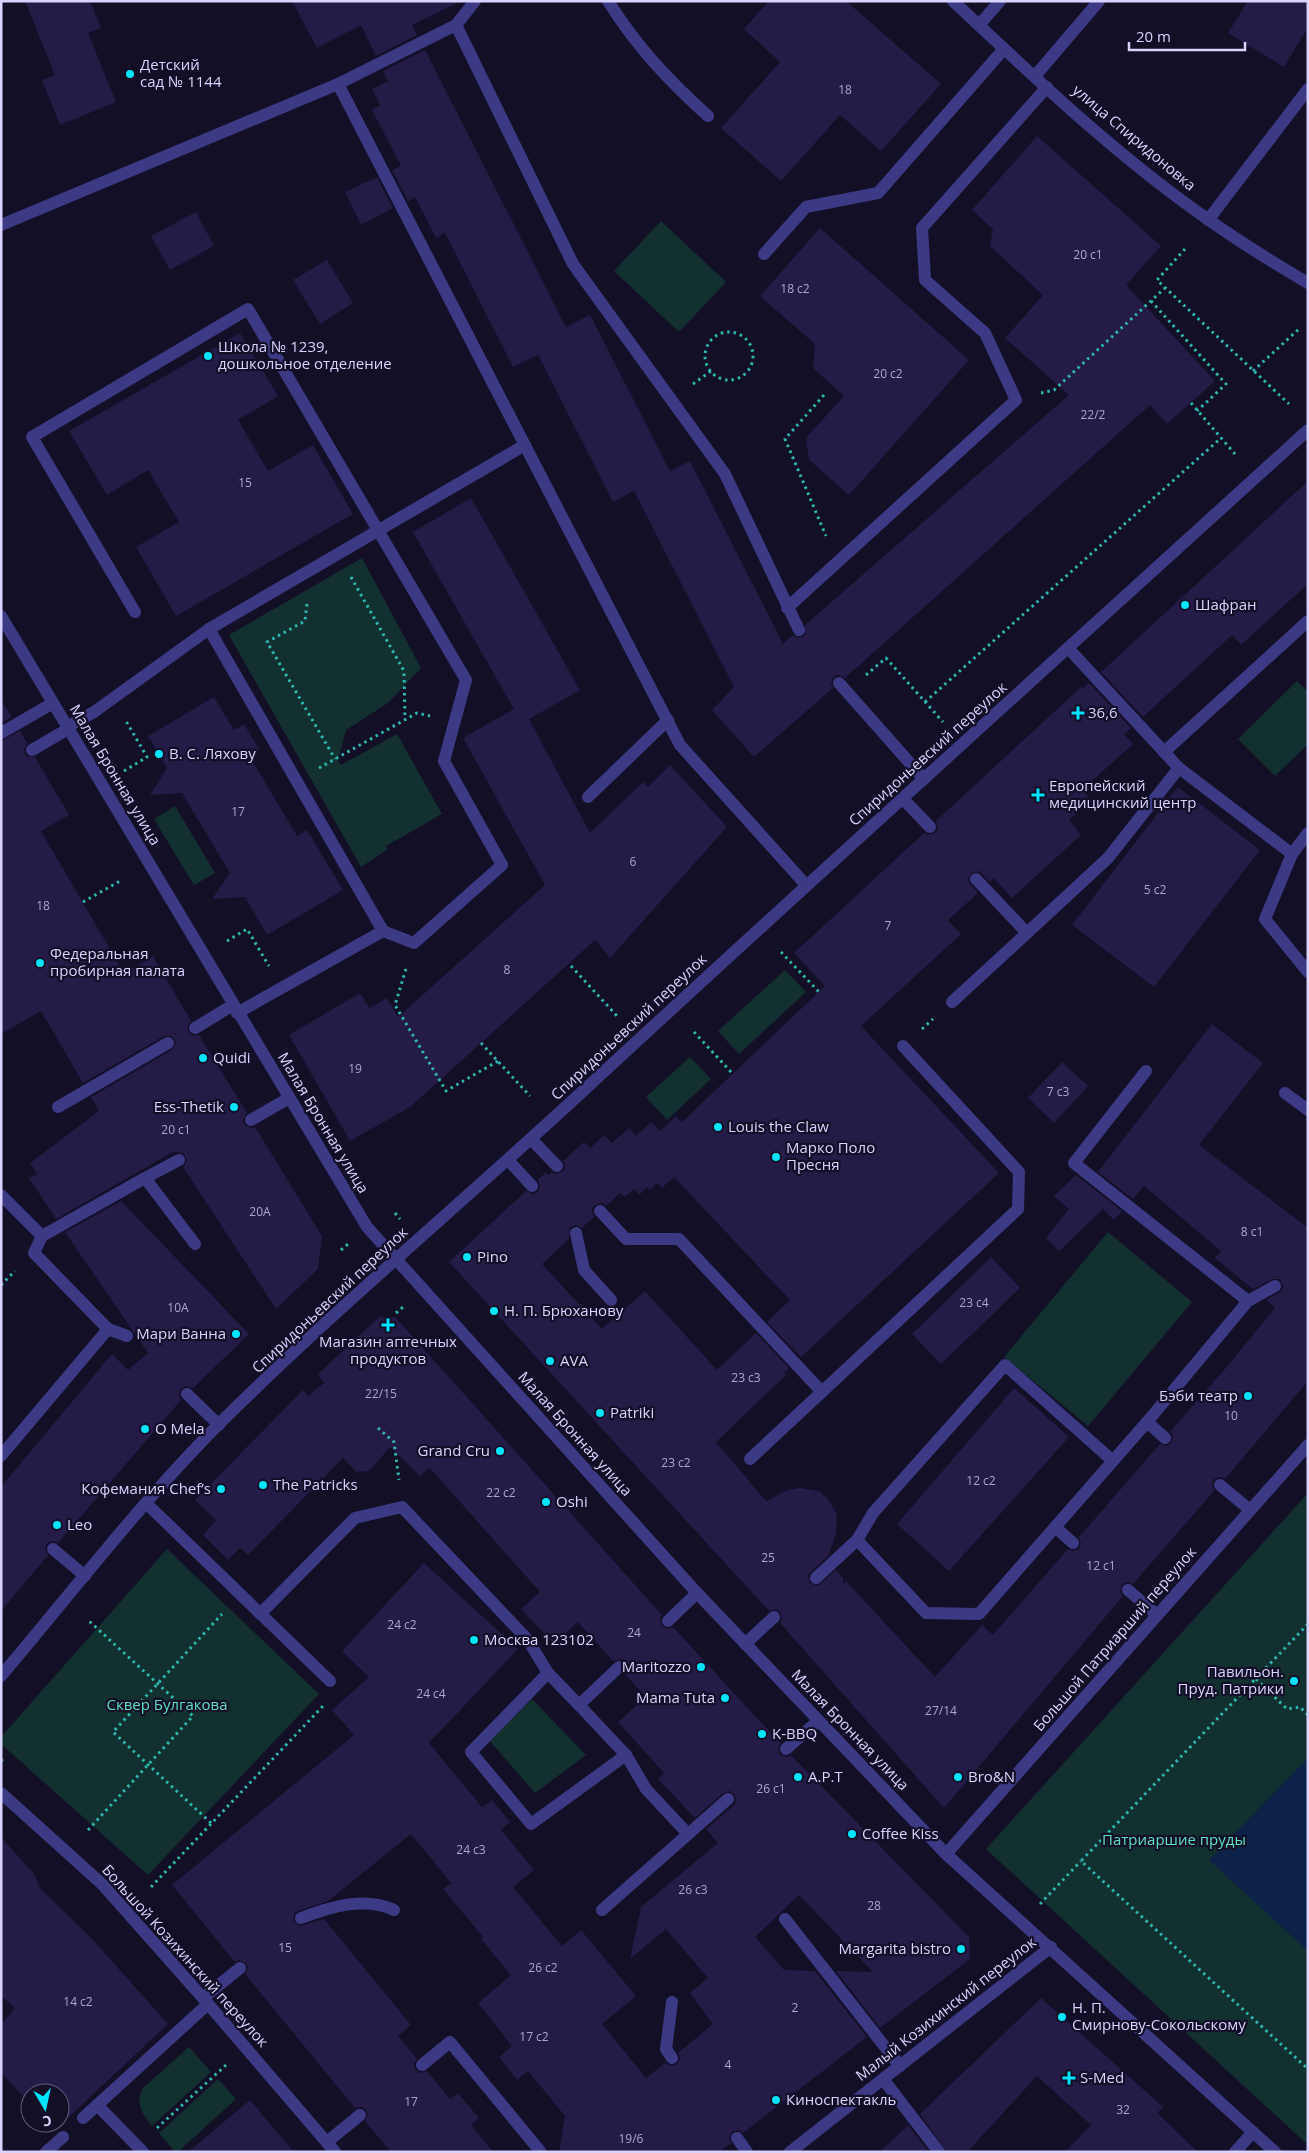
<svg xmlns="http://www.w3.org/2000/svg" width="1309" height="2153" font-family="'Open Sans',sans-serif">
  <style>
    .green { fill: #12302f }
    .water { fill: #0c2248 }
    .building { fill: #241b47 }
    .lines { fill: none; stroke-linecap: round; stroke-linejoin: round }
    .path { stroke: #2fb8b0; stroke-width: 3; stroke-dasharray: 2.5 4; stroke-linecap: butt }
    .service { stroke: #3d3a85; stroke-width: 12 }
    .minor { stroke: #3d3a85; stroke-width: 12 }
    .poi-dot { fill: #00e5ff; stroke: #130f26; stroke-width: 2 }
    .labels { text-anchor: middle; stroke-width: 4.5; stroke-linejoin: round; paint-order: stroke }
    .number-label { font-size: 12px; fill: #aca6d1 }
    .poi-label { font-size: 15px; fill: #d9d4ff; stroke: #130f26; text-anchor: start }
    .street-label { font-size: 15px; fill: #d9d4ff; stroke: #130f26 }
    .park-label { font-size: 15px; fill: #5fe0c0; stroke: #130f26 }
  </style>
  <rect width="100%" height="100%" fill="#130f26"/>
  <g class="green">
    <polygon points="661,221 726,282 679,332 614,271"/>
    <polygon points="362,558 421,668 388,703 346,730 338,761 341,765 397,734 442,814 386,846 388,849 361,867 229,635"/>
    <polygon points="1297,681 1308,692 1308,744 1275,776 1238,739"/>
    <polygon points="175,806 215,873 194,885 154,819"/>
    <polygon points="785,970 806,992 739,1054 718,1031"/>
    <polygon points="690,1057 711,1079 667,1120 646,1097"/>
    <polygon points="1108,1232 1192,1302 1088,1426 1004,1357"/>
    <polygon points="1308,1493 1308,2145 986,1849"/>
    <polygon points="167,1549 319,1694 148,1875 1,1744 1,1737"/>
    <polygon points="532,1699 586,1755 535,1793 489,1740"/>
    <path d="M 189,2047 L 211,2072 L 152,2126 C 142,2114 135,2103 143,2088 Z"/>
    <polygon points="218,2079 236,2099 178,2152 175,2152 159,2133"/>
  </g>
  <polygon class="water" points="1308,1758 1308,1951 1209,1860"/>
  <g class="building">
    <polygon points="25,1 90,1 101,28 88,33 116,102 60,125 42,80 55,75"/>
    <polygon points="292,1 461,1 412,25 417,35 376,56 361,25 317,48"/>
    <polygon points="769,1 846,1 941,84 881,151 840,115 781,181 721,128 780,62 744,29"/>
    <polygon points="1248,1 1308,1 1308,27 1284,67 1228,33"/>
    <polygon points="425,50 566,327 590,315 670,471 690,461 783,644 793,635 799,638 805,635 805,625 1069,395 1005,338 1043,295 990,246 993,229 972,210 1037,136 1161,246 1126,285 1215,381 1167,424 1150,405 845,678 838,675 833,677 831,684 833,688 754,757 712,710 734,687 634,491 613,502 538,355 513,367 445,233 436,238 415,197 408,201 392,170 401,166 372,110 380,105 372,89 388,81 383,71"/>
    <polygon points="377,177 393,208 361,225 345,192"/>
    <polygon points="196,212 214,246 170,270 151,236"/>
    <polygon points="820,228 969,360 849,495 809,460 806,438 844,396 813,368 815,344 760,296"/>
    <polygon points="327,260 353,303 320,324 293,280"/>
    <polygon points="240,333 278,396 238,420 268,471 313,445 353,514 176,616 136,547 179,522 148,470 107,495 69,431"/>
    <polygon points="1308,481 1308,584 1241,645 1232,635 1143,717 1101,672"/>
    <polygon points="471,498 580,690 529,719 590,833 643,782 648,787 670,765 727,827 610,958 595,940 410,1107 350,1141 289,1035 360,993 369,1008 387,998 398,1017 545,885 463,738 514,709 413,532"/>
    <polygon points="1089,683 1131,728 1124,734 1133,744 1082,790 1091,800 1069,820 1081,835 1012,898 994,878 990,882 979,871 971,873 968,881 978,893 948,920 961,934 861,1026 999,1173 801,1357 767,1322 790,1300 674,1177 662,1188 657,1183 650,1190 647,1187 639,1195 634,1189 625,1197 620,1193 606,1206 602,1203 595,1205 592,1209 594,1217 582,1228 575,1225 570,1227 569,1239 542,1264 602,1329 645,1291 717,1370 756,1333 789,1368 784,1373 786,1375 716,1442 766,1501 788,1490 800,1488 819,1491 828,1499 837,1515 836,1534 828,1556 808,1575 810,1583 818,1586 836,1570 843,1578 844,1584 846,1581 935,1677 982,1625 993,1635 1068,1549 1072,1551 1079,1549 1081,1544 1079,1537 1160,1444 1167,1446 1171,1443 1173,1436 1170,1432 1225,1369 1275,1308 1266,1300 1282,1291 1283,1286 1280,1279 1272,1279 1253,1289 1215,1258 1221,1251 1144,1186 1133,1199 1098,1172 1212,1024 1263,1063 1199,1145 1308,1228 1308,1381 1225,1479 1221,1477 1214,1479 1212,1484 1214,1491 1133,1584 1126,1582 1122,1585 1120,1592 1123,1596 944,1808 780,1623 782,1619 780,1612 776,1609 769,1611 449,1262 526,1191 533,1194 538,1192 540,1185 538,1180 546,1172 548,1175 552,1172 555,1174 562,1172 565,1168 563,1161 584,1142 590,1148 604,1135 612,1143 629,1128 636,1136 651,1122 660,1131 676,1116 682,1122 825,986 794,953 924,833 928,835 935,833 938,829 936,821 1081,687 1082,689"/>
    <polygon points="214,697 234,730 244,724 259,749 249,755 297,836 307,830 343,890 267,935 245,897 212,899 230,873 182,793 150,795 167,768 148,736"/>
    <polygon points="1,700 12,717 1,723"/>
    <polygon points="20,731 27,743 24,750 25,754 28,757 35,757 69,815 41,831 124,973 153,956 191,1021 188,1025 188,1032 192,1035 199,1035 247,1113 243,1120 244,1124 251,1128 255,1127 322,1236 318,1269 276,1309 183,1167 187,1160 183,1153 173,1152 56,1219 29,1178 37,1174 30,1163 99,1111 91,1097 172,1050 176,1042 172,1036 164,1036 83,1083 41,1011 1,1034 1,741"/>
    <polygon points="1178,787 1260,850 1154,987 1072,925"/>
    <polygon points="1062,1062 1088,1086 1054,1123 1028,1098"/>
    <polygon points="1076,1175 1122,1211 1114,1220 1103,1209 1059,1251 1046,1238 1069,1209 1054,1196"/>
    <polygon points="121,1201 249,1334 193,1388 185,1386 181,1389 179,1396 181,1400 58,1543 54,1541 47,1543 45,1548 48,1555 1,1611 1,1487 112,1354 128,1370 148,1353 65,1232"/>
    <polygon points="991,1257 1020,1288 941,1364 912,1334"/>
    <polygon points="379,1317 395,1317 662,1615 660,1619 662,1626 666,1629 673,1627 780,1743 778,1750 780,1755 787,1757 791,1755 969,1937 970,1959 880,2028 836,1971 873,1972 799,1895 755,1937 784,1970 815,1971 867,2037 743,2133 737,2130 732,2132 729,2138 731,2143 720,2152 559,2152 565,2116 528,2071 517,2080 499,2057 512,2046 478,2003 511,1975 481,1939 483,1937 443,1889 451,1883 411,1834 328,1901 295,1912 293,1920 300,1926 324,1919 411,2025 398,2036 417,2059 414,2063 415,2070 420,2073 427,2071 450,2099 458,2093 479,2118 471,2125 493,2152 391,2152 365,2121 368,2114 366,2110 362,2107 355,2108 245,1974 248,1967 246,1963 239,1960 235,1962 172,1885 354,1735 332,1710 369,1677 342,1651 424,1563 518,1649 429,1743 482,1807 492,1800 510,1822 501,1830 534,1870 513,1887 562,1946 581,1930 636,1996 602,2024 646,2078 665,2063 672,2066 677,2064 680,2058 678,2053 713,2024 690,1993 708,1978 666,1929 630,1959 641,1907 718,1843 706,1829 734,1805 736,1801 734,1794 730,1791 723,1793 695,1818 658,1779 664,1773 618,1722 646,1697 624,1673 627,1669 625,1662 621,1659 613,1661 578,1622 554,1644 521,1609 540,1592 429,1467 420,1476 390,1447 369,1471 356,1472 343,1458 248,1555 240,1548 228,1560 203,1535 216,1520 195,1500 303,1390 308,1396 324,1383 318,1374"/>
    <polygon points="1014,1388 1069,1437 949,1571 897,1524"/>
    <polygon points="1,1837 34,1874 40,1888 93,1940 168,2024 56,2129 50,2123 60,2123 60,2093 30,2093 30,2103 1,2073 1,2025 15,2008 1,1996"/>
    <polygon points="1041,1998 1163,2107 1157,2113 1198,2152 1065,2152 1091,2125 1037,2076 967,2152 947,2152 920,2114"/>
    <polygon points="250,2100 294,2152 188,2152"/>
    <polygon points="908,2125 929,2152 880,2152"/>
  </g>
  <g class="lines">
    <g class="path">
      <polyline points="1185,249 1157,280 1289,404"/>
      <polyline points="1151,301 1226,384 1197,411"/>
      <circle cx="729" cy="356" r="24"/>
      <polyline points="1253,371 1300,328"/>
      <polyline points="693,384 711,371"/>
      <polyline points="1041,393 1054,390 1165,288"/>
      <polyline points="824,395 785,439 826,536"/>
      <polyline points="1191,403 1235,454"/>
      <polyline points="351,577 404,671 405,719"/>
      <polyline points="307,604 305,621 267,642 335,759"/>
      <polyline points="866,675 886,658 943,722"/>
      <polyline points="925,702 1221,438"/>
      <polyline points="319,768 417,713 430,716"/>
      <polyline points="124,771 147,757 126,721"/>
      <polyline points="83,902 120,881"/>
      <polyline points="227,941 247,929 269,966"/>
      <polyline points="781,952 820,993"/>
      <polyline points="571,966 617,1016"/>
      <polyline points="406,969 395,1005 446,1091 498,1061"/>
      <polyline points="922,1029 933,1019"/>
      <polyline points="694,1032 732,1073"/>
      <polyline points="481,1043 530,1096"/>
      <polyline points="395,1213 400,1219"/>
      <polyline points="341,1250 348,1244"/>
      <polyline points="1,1285 15,1271"/>
      <polyline points="396,1313 403,1307"/>
      <polyline points="378,1428 394,1442 399,1480"/>
      <polyline points="1308,1624 1081,1861 1308,2069"/>
      <polyline points="1256,1679 1287,1709 1300,1707 1308,1715"/>
      <polyline points="1,1761 4,1757"/>
      <polyline points="211,1823 113,1732 222,1614"/>
      <polyline points="88,1830 193,1716 89,1621"/>
      <polyline points="151,1887 323,1706"/>
      <polyline points="1040,1904 1081,1861"/>
      <polyline points="157,2128 226,2065"/>
    </g>
    <g class="service">
      <path d="M 608,1 C 637,47 668,80 708,116"/>
      <polyline points="456,25 573,264 725,474 799,630"/>
      <polyline points="979,25 1000,1"/>
      <polyline points="1035,76 1099,1"/>
      <polyline points="338,84 456,25 475,1"/>
      <polyline points="1208,220 1308,89"/>
      <polyline points="1,225 338,84 680,745 806,885"/>
      <polyline points="764,254 806,207 878,193 1003,50"/>
      <polyline points="787,608 1016,400 985,333 925,280 922,228 1047,87"/>
      <polyline points="135,612 32,437 248,309 466,680 444,761 502,865 414,943 383,931 237,1013"/>
      <polyline points="209,629 383,931"/>
      <polyline points="1068,648 1179,768"/>
      <polyline points="839,683 924,779"/>
      <polyline points="67,727 94,712 209,629 525,445"/>
      <polyline points="1,733 53,703"/>
      <polyline points="32,750 68,729"/>
      <polyline points="1164,752 1308,621"/>
      <polyline points="588,797 668,720"/>
      <polyline points="903,799 930,827"/>
      <polyline points="1292,854 1265,919 1308,972"/>
      <polyline points="1027,933 1108,858 1179,768 1292,854 1308,833"/>
      <polyline points="952,1002 1027,933 976,879"/>
      <polyline points="195,1028 233,1005"/>
      <polyline points="1146,1071 1074,1163 1248,1301"/>
      <polyline points="1285,1093 1308,1110"/>
      <polyline points="58,1107 168,1043"/>
      <polyline points="251,1120 289,1098"/>
      <polyline points="531,1139 557,1166"/>
      <polyline points="179,1160 145,1178 195,1244"/>
      <polyline points="508,1160 532,1186"/>
      <polyline points="1,1195 42,1236"/>
      <polyline points="600,1211 626,1239 679,1239 822,1392"/>
      <polyline points="576,1233 584,1270 611,1300"/>
      <polyline points="108,1329 34,1253 42,1236 145,1178"/>
      <polyline points="187,1394 219,1425"/>
      <polyline points="1147,1422 1165,1438"/>
      <polyline points="1,1456 108,1329 127,1336"/>
      <polyline points="750,1459 1018,1209 1019,1172 903,1046"/>
      <polyline points="1220,1485 1250,1510"/>
      <polyline points="147,1504 330,1681"/>
      <polyline points="1055,1527 1073,1543"/>
      <polyline points="857,1540 873,1513 1005,1365 1113,1461"/>
      <polyline points="53,1549 85,1576"/>
      <polyline points="816,1578 857,1540 926,1613 979,1614 1147,1422 1248,1301 1275,1286"/>
      <polyline points="1128,1590 1157,1615"/>
      <polyline points="260,1614 355,1518 402,1507 528,1640 548,1673 579,1705 619,1667"/>
      <polyline points="668,1621 697,1593"/>
      <polyline points="745,1644 774,1617"/>
      <polyline points="548,1673 471,1752 531,1824 626,1755"/>
      <polyline points="579,1705 626,1755 646,1789 688,1834"/>
      <polyline points="786,1749 818,1721"/>
      <polyline points="602,1910 728,1799"/>
      <path d="M 301,1918 C 330,1907 365,1896 394,1910"/>
      <polyline points="785,1919 900,2066"/>
      <polyline points="203,1998 240,1968"/>
      <polyline points="672,2002 666,2049 672,2058"/>
      <polyline points="422,2065 450,2042 540,2151"/>
      <polyline points="883,2079 939,2152"/>
      <polyline points="97,2105 143,2152"/>
      <polyline points="83,2118 208,2004"/>
      <polyline points="737,2138 747,2152"/>
      <polyline points="327,2142 360,2115"/>
      <polyline points="46,2152 63,2137"/>
      <polyline points="1235,2152 1253,2132"/>
    </g>
    <g class="minor">
      <path d="M 953,1 C 1034,77 1118,157 1209,220 C 1241,243 1274,263 1308,283"/>
      <polyline points="1,616 367,1227 697,1593 946,1854 1275,2152"/>
      <path d="M 1,1676 C 73,1591 142,1501 221,1422 C 337,1307 463,1202 583,1091 C 823,869 1066,650 1308,430"/>
      <polyline points="1,1793 102,1884 203,1998 335,2152"/>
      <polyline points="946,1854 1308,1445"/>
      <polyline points="790,2152 1051,1947"/>
    </g>
  </g>
  <g class="poi-dot">
    <circle cx="130" cy="74" r="5"/>
    <circle cx="208" cy="356" r="5"/>
    <circle cx="1185" cy="605" r="5"/>
    <path d="M1075.5 705.5h5v5h5v5h-5v5h-5v-5h-5v-5h5z"/>
    <circle cx="159" cy="754" r="5"/>
    <path d="M1035.5 787.5h5v5h5v5h-5v5h-5v-5h-5v-5h5z"/>
    <circle cx="40" cy="963" r="5"/>
    <circle cx="203" cy="1058" r="5"/>
    <circle cx="234" cy="1107" r="5"/>
    <circle cx="718" cy="1127" r="5"/>
    <circle cx="776" cy="1157" r="5"/>
    <circle cx="467" cy="1257" r="5"/>
    <circle cx="494" cy="1311" r="5"/>
    <path d="M385.5 1317.5h5v5h5v5h-5v5h-5v-5h-5v-5h5z"/>
    <circle cx="236" cy="1334" r="5"/>
    <circle cx="550" cy="1361" r="5"/>
    <circle cx="1248" cy="1396" r="5"/>
    <circle cx="600" cy="1413" r="5"/>
    <circle cx="145" cy="1429" r="5"/>
    <circle cx="500" cy="1451" r="5"/>
    <circle cx="263" cy="1485" r="5"/>
    <circle cx="221" cy="1489" r="5"/>
    <circle cx="546" cy="1502" r="5"/>
    <circle cx="57" cy="1525" r="5"/>
    <circle cx="474" cy="1640" r="5"/>
    <circle cx="701" cy="1667" r="5"/>
    <circle cx="1294" cy="1681" r="5"/>
    <circle cx="725" cy="1698" r="5"/>
    <circle cx="762" cy="1734" r="5"/>
    <circle cx="798" cy="1777" r="5"/>
    <circle cx="958" cy="1777" r="5"/>
    <circle cx="852" cy="1834" r="5"/>
    <circle cx="961" cy="1949" r="5"/>
    <circle cx="1062" cy="2017" r="5"/>
    <path d="M1066.5 2070.5h5v5h5v5h-5v5h-5v-5h-5v-5h5z"/>
    <circle cx="776" cy="2100" r="5"/>
  </g>
  <g class="labels">
    <g class="number-label">
      <text x="845" y="94">18</text>
      <text x="1088" y="259">20 с1</text>
      <text x="795" y="293">18 с2</text>
      <text x="888" y="378">20 с2</text>
      <text x="1093" y="419">22/2</text>
      <text x="245" y="487">15</text>
      <text x="238" y="816">17</text>
      <text x="633" y="866">6</text>
      <text x="1155" y="894">5 с2</text>
      <text x="43" y="910">18</text>
      <text x="888" y="930">7</text>
      <text x="507" y="974">8</text>
      <text x="355" y="1073">19</text>
      <text x="1058" y="1096">7 с3</text>
      <text x="176" y="1134">20 с1</text>
      <text x="260" y="1216">20А</text>
      <text x="1252" y="1236">8 с1</text>
      <text x="974" y="1307">23 с4</text>
      <text x="178" y="1312">10А</text>
      <text x="746" y="1382">23 с3</text>
      <text x="381" y="1398">22/15</text>
      <text x="1231" y="1420">10</text>
      <text x="676" y="1467">23 с2</text>
      <text x="981" y="1485">12 с2</text>
      <text x="501" y="1497">22 с2</text>
      <text x="768" y="1562">25</text>
      <text x="1101" y="1570">12 с1</text>
      <text x="402" y="1629">24 с2</text>
      <text x="634" y="1637">24</text>
      <text x="431" y="1698">24 с4</text>
      <text x="941" y="1715">27/14</text>
      <text x="771" y="1793">26 с1</text>
      <text x="471" y="1854">24 с3</text>
      <text x="693" y="1894">26 с3</text>
      <text x="874" y="1910">28</text>
      <text x="285" y="1952">15</text>
      <text x="543" y="1972">26 с2</text>
      <text x="78" y="2006">14 с2</text>
      <text x="795" y="2012">2</text>
      <text x="534" y="2041">17 с2</text>
      <text x="728" y="2069">4</text>
      <text x="411" y="2106">17</text>
      <text x="1123" y="2114">32</text>
      <text x="631" y="2143">19/6</text>
    </g>
    <g class="poi-label">
      <text x="140" y="70">Детский<tspan x="140" dy="17">сад № 1144</tspan></text>
      <text x="218" y="352">Школа № 1239,<tspan x="218" dy="17">дошкольное отделение</tspan></text>
      <text x="1195" y="610">Шафран</text>
      <text x="1088" y="718">36,6</text>
      <text x="169" y="759">В. С. Ляхову</text>
      <text x="1049" y="791">Европейский<tspan x="1049" dy="17">медицинский центр</tspan></text>
      <text x="50" y="959">Федеральная<tspan x="50" dy="17">пробирная палата</tspan></text>
      <text x="213" y="1063">Quidi</text>
      <text x="224" y="1112" text-anchor="end">Ess-Thetik</text>
      <text x="728" y="1132">Louis the Claw</text>
      <text x="786" y="1153">Марко Поло<tspan x="786" dy="17">Пресня</tspan></text>
      <text x="477" y="1262">Pino</text>
      <text x="504" y="1316">Н. П. Брюханову</text>
      <text x="226" y="1339" text-anchor="end">Мари Ванна</text>
      <text x="388" y="1347" text-anchor="middle">Магазин аптечных<tspan x="388" dy="17">продуктов</tspan></text>
      <text x="560" y="1366">AVA</text>
      <text x="1238" y="1401" text-anchor="end">Бэби театр</text>
      <text x="610" y="1418">Patriki</text>
      <text x="155" y="1434">O Mela</text>
      <text x="490" y="1456" text-anchor="end">Grand Cru</text>
      <text x="273" y="1490">The Patricks</text>
      <text x="211" y="1494" text-anchor="end">Кофемания Chef’s</text>
      <text x="556" y="1507">Oshi</text>
      <text x="67" y="1530">Leo</text>
      <text x="484" y="1645">Москва 123102</text>
      <text x="691" y="1672" text-anchor="end">Maritozzo</text>
      <text x="1284" y="1677" text-anchor="end">Павильон.<tspan x="1284" dy="17">Пруд. Патрики</tspan></text>
      <text x="715" y="1703" text-anchor="end">Mama Tuta</text>
      <text x="772" y="1739">K-BBQ</text>
      <text x="808" y="1782">А.Р.Т</text>
      <text x="968" y="1782">Bro&amp;N</text>
      <text x="862" y="1839">Coffee Kiss</text>
      <text x="951" y="1954" text-anchor="end">Margarita bistro</text>
      <text x="1072" y="2013">Н. П.<tspan x="1072" dy="17">Смирнову-Сокольскому</tspan></text>
      <text x="1080" y="2083">S-Med</text>
      <text x="786" y="2105">Киноспектакль</text>
    </g>
    <g class="street-label">
      <text transform="translate(1134 138) rotate(40)" y="5">улица Спиридоновка</text>
      <text transform="translate(928 754) rotate(-42)" y="5">Спиридоньевский переулок</text>
      <text transform="translate(115 775) rotate(59)" y="5">Малая Бронная улица</text>
      <text transform="translate(629 1027) rotate(-43)" y="5">Спиридоньевский переулок</text>
      <text transform="translate(323 1123) rotate(59)" y="5">Малая Бронная улица</text>
      <text transform="translate(330 1300) rotate(-43)" y="5">Спиридоньевский переулок</text>
      <text transform="translate(575 1434) rotate(48)" y="5">Малая Бронная улица</text>
      <text transform="translate(1115 1639) rotate(-49)" y="5">Большой Патриарший переулок</text>
      <text transform="translate(850 1730) rotate(46)" y="5">Малая Бронная улица</text>
      <text transform="translate(185 1956) rotate(48)" y="5">Большой Козихинский переулок</text>
      <text transform="translate(946 2009) rotate(-38)" y="5">Малый Козихинский переулок</text>
    </g>
    <g class="park-label">
      <text x="167" y="1710">Сквер Булгакова</text>
      <text x="1174" y="1845">Патриаршие пруды</text>
    </g>
  </g>
  <rect width="1309" height="2153" fill="none" stroke="#d9d4ff" stroke-width="5"/>
  <g transform="translate(45 2108) rotate(171)"><circle r="24" fill="#130f26" stroke="#625e7d"/>
  <path d="M0-4L9 19L0 12L-9 19Z" fill="#00e5ff"/>
  <text y="-8" font-size="14" font-weight="bold" text-anchor="middle" fill="#d9d4ff">С</text>
  </g>
  <path d="M1129 42v8h116v-8" fill="none" stroke="#d9d4ff" stroke-width="2.5"/>
  <text x="1136" y="42" font-size="15" fill="#d9d4ff" stroke="#130f26" stroke-width="4" paint-order="stroke">20 m</text>
</svg>
